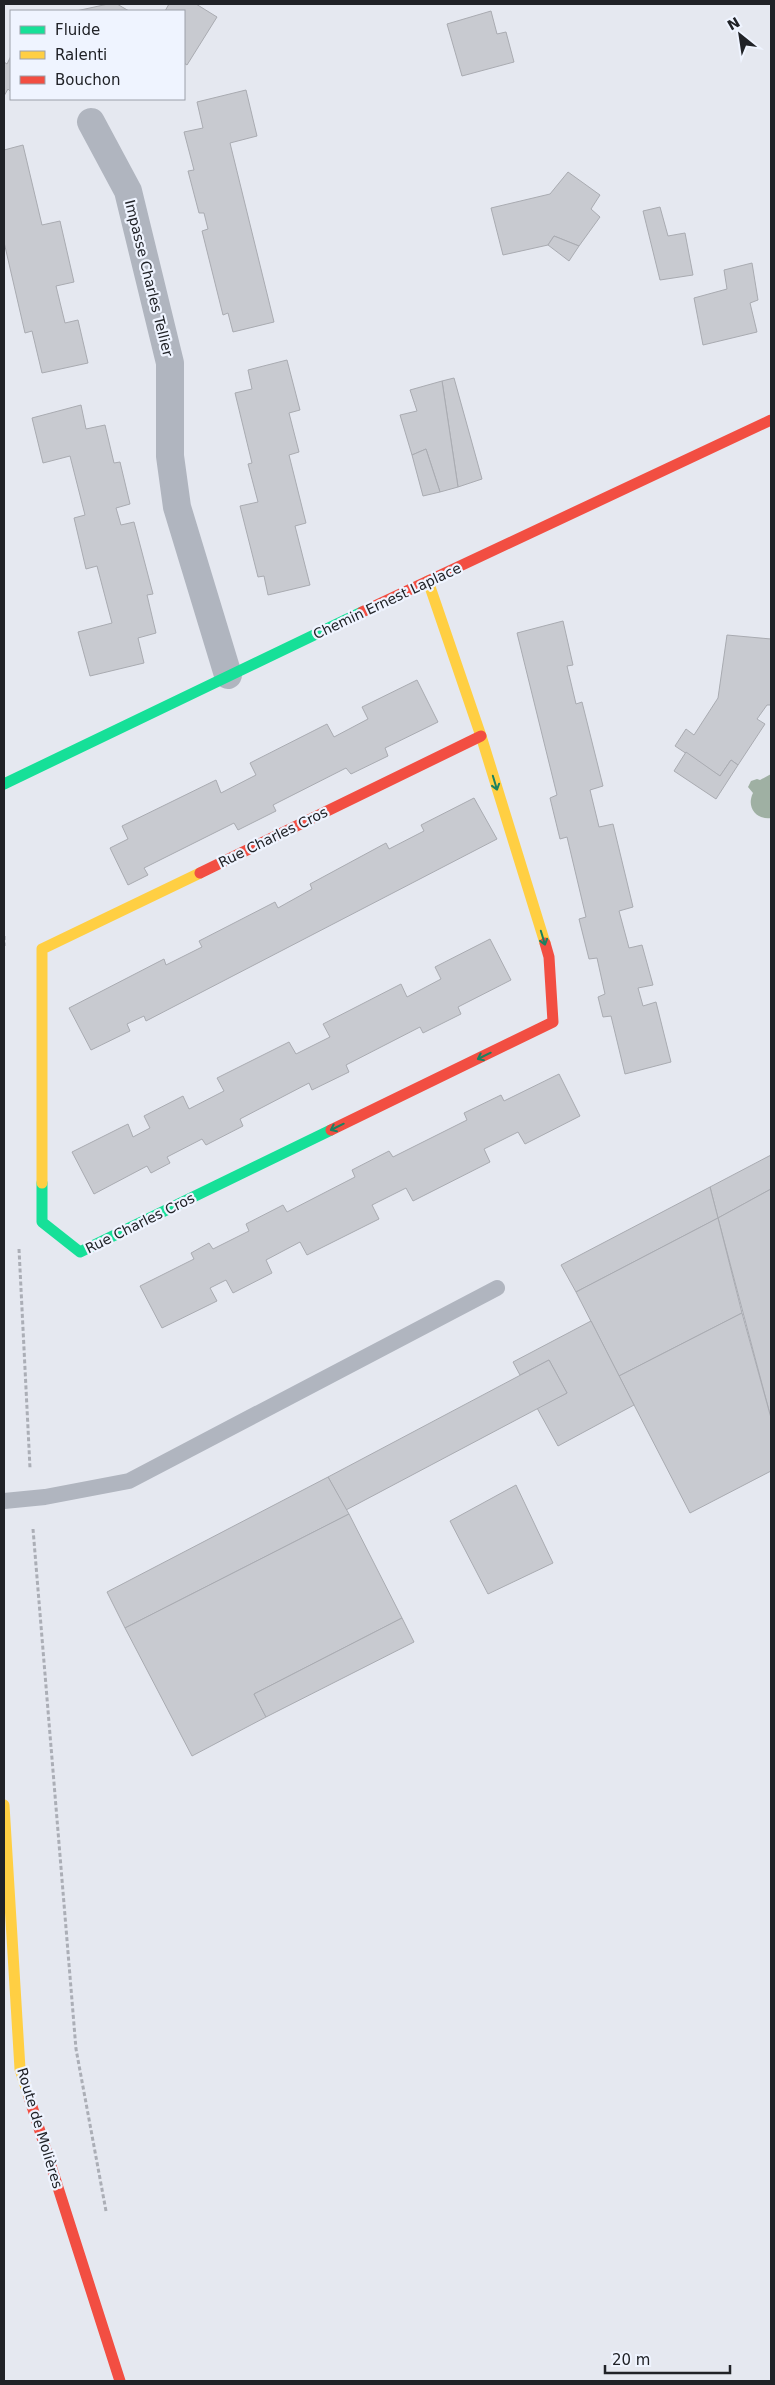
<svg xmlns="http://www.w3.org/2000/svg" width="775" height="2385" font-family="'DejaVu Sans',sans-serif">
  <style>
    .water { fill: #9fb0a3 }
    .building { fill: #c8cad0; stroke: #a9abb1 }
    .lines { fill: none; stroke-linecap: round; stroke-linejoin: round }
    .path { stroke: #abaeb6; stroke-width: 3; stroke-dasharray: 4 2.5; stroke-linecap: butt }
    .lane { stroke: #b0b5bf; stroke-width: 16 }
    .street { stroke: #b0b5bf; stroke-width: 28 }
    .fast { stroke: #16e098; stroke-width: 11 }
    .slow { stroke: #ffcf43; stroke-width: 11 }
    .jam { stroke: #f24e42; stroke-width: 11 }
    .oneway { stroke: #1b8160 }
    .labels { text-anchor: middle; stroke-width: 4.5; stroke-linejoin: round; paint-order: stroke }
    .street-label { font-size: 14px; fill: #202227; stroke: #eff4ff }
  </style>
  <rect width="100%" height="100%" fill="#e5e8f0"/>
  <path class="water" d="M 771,774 L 771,818 C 756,820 746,807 753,793 L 748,787 L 751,781 L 757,779 L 760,780 Z"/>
  <g class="building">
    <polygon points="108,4 117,4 129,11 76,11"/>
    <polygon points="169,4 196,4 217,17 187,65 184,63 184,11 165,11"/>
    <polygon points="491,11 497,34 506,32 514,62 462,76 447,24"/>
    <polygon points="11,56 11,92 8,89 4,96 4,62 7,64"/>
    <polygon points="246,90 257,136 230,143 274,322 233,332 228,313 223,315 202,231 208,229 204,213 199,213 188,171 194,170 184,132 203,128 197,102"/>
    <polygon points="23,145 42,225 60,221 74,282 56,286 65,323 78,320 88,363 42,373 32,331 25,333 4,242 4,150"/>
    <polygon points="568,172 600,195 591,209 600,217 579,246 554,236 548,245 503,255 491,208 550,194"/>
    <polygon points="660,207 668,236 685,233 693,275 660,280 643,211"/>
    <polygon points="554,236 579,246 569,261 548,245"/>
    <polygon points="752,263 758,300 750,303 757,332 703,345 694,298 727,289 724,270"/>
    <polygon points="287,360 300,410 289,413 299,452 289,455 306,523 295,526 310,585 268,595 264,576 258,577 240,506 258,502 248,464 252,463 235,393 252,389 248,370"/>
    <polygon points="454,378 482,479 458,487 442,381"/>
    <polygon points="442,381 458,487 440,492 426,449 412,455 400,415 417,411 410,390"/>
    <polygon points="81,405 86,429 105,425 114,463 120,462 130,504 116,508 121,525 134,522 153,594 147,595 156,633 138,638 144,663 90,676 78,632 112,623 97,566 86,569 74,518 85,515 70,456 43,463 32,418"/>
    <polygon points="426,449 440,492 423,496 412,455"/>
    <polygon points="563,621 573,665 567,666 576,704 582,702 603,786 590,790 599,827 613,824 633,907 619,911 629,948 642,945 653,985 638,988 643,1006 656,1002 671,1062 625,1074 611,1016 603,1017 598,997 605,994 597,958 589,959 579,919 586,917 567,837 560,839 550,798 557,795 517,633"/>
    <polygon points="727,635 771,639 771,705 767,705 757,719 765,724 738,765 731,760 720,776 675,746 686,729 694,735 718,698"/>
    <polygon points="417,680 438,722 385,748 388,756 351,774 346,768 273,805 276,811 238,830 234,823 144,868 148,875 128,885 110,848 128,839 122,826 216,780 221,793 256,775 250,763 327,724 334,737 368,719 362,707"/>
    <polygon points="686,752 720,776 731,760 738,765 716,799 674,771"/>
    <polygon points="474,798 497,839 146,1021 144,1016 127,1024 130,1031 91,1050 69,1008 164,959 166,965 202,947 199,941 275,902 278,908 312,889 310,884 386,843 389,849 424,831 421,825"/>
    <polygon points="490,939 511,980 458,1007 461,1014 423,1033 420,1027 346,1065 349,1072 312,1090 309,1083 240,1119 243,1126 206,1145 202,1139 167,1157 170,1163 151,1173 147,1166 94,1194 72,1152 128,1124 133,1137 150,1128 144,1116 183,1096 189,1109 224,1091 217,1078 289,1042 296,1054 330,1037 323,1024 401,984 407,997 441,979 435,967"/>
    <polygon points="559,1074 580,1116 525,1144 518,1132 484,1149 490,1162 413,1201 406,1188 372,1205 379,1219 307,1255 300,1242 266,1260 272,1273 233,1293 226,1280 210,1288 217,1301 162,1328 140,1286 194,1259 191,1253 209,1243 213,1249 249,1231 246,1224 283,1205 287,1212 355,1177 352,1170 389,1151 393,1157 467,1120 464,1113 501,1095 504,1101"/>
    <polygon points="771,1155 771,1189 718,1218 710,1187"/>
    <polygon points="710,1187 718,1218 576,1292 561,1265"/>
    <polygon points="771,1189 771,1418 718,1218"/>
    <polygon points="718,1218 742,1313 619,1376 576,1292"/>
    <polygon points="742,1313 771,1418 771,1471 690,1513 619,1376"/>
    <polygon points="591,1321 634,1405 558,1446 537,1408 567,1393 549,1360 520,1375 513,1362"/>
    <polygon points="549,1360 567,1393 346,1510 328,1477"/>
    <polygon points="328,1477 349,1514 125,1628 107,1592"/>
    <polygon points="516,1485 553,1563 488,1594 450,1521"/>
    <polygon points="349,1514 402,1618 254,1694 266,1717 192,1756 125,1628"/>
    <polygon points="402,1618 414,1642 266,1717 254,1694"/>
  </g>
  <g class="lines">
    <g class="path">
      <polyline points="4,936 4,946"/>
      <polyline points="19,1249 30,1468"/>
      <polyline points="33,1529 76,2049 106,2211"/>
    </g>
    <polyline class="lane" points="4,1501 45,1497 129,1481 497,1288"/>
    <polyline class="street" points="91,122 128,191 170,363 170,456 177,507 228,675"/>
    <g class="fast">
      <polyline points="4,784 362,612"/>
      <polyline points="42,1183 42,1222 80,1252 331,1130"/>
    </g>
    <g class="slow">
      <polyline points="428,581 481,736 545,943"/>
      <polyline points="42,1183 42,949 200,873"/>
      <polyline points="4,1805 20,2069 29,2097"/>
    </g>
    <g class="jam">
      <polyline points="362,612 771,420"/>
      <polyline points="200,873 481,736"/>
      <polyline points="331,1130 553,1022 549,957 545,943"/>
      <polyline points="29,2097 120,2381"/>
    </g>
  </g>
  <defs><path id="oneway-shaft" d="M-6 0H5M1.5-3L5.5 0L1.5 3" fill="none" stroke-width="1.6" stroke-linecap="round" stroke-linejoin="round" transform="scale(1.25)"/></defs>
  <g class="oneway">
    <use href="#oneway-shaft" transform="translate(495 783) rotate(73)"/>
    <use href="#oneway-shaft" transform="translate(543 938) rotate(73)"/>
    <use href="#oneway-shaft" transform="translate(484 1056) rotate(154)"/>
    <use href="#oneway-shaft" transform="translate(337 1127) rotate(154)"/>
  </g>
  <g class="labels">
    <g class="street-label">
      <text transform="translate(149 278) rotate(76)" y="5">Impasse Charles Tellier</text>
      <text transform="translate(387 601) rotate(-25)" y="5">Chemin Ernest Laplace</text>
      <text transform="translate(273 837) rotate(-26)" y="5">Rue Charles Cros</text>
      <text transform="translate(140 1223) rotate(-26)" y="5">Rue Charles Cros</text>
      <text transform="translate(40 2128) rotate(73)" y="5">Route de Molières</text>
    </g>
  </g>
  <rect width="775" height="2385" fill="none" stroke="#202227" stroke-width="10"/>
  <rect x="10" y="10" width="175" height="90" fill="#eff4ff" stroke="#9ca0a9"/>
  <rect x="20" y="26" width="25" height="8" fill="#16e098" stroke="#9ca0a9"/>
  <text x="55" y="35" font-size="15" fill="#202227">Fluide</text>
  <rect x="20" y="51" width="25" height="8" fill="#ffcf43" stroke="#9ca0a9"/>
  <text x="55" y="60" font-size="15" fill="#202227">Ralenti</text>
  <rect x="20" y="76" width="25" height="8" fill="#f24e42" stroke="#9ca0a9"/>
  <text x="55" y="85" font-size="15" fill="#202227">Bouchon</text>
  <g transform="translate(740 35) rotate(330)" stroke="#eff4ff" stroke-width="4" paint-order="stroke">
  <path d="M0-4L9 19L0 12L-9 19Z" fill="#202227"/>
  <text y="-8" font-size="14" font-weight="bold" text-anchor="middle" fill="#202227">N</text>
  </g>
  <path d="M605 2365v8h125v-8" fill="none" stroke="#202227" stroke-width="2.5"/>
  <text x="612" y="2365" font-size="15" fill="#202227" stroke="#eff4ff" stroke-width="4" paint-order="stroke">20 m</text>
</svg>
